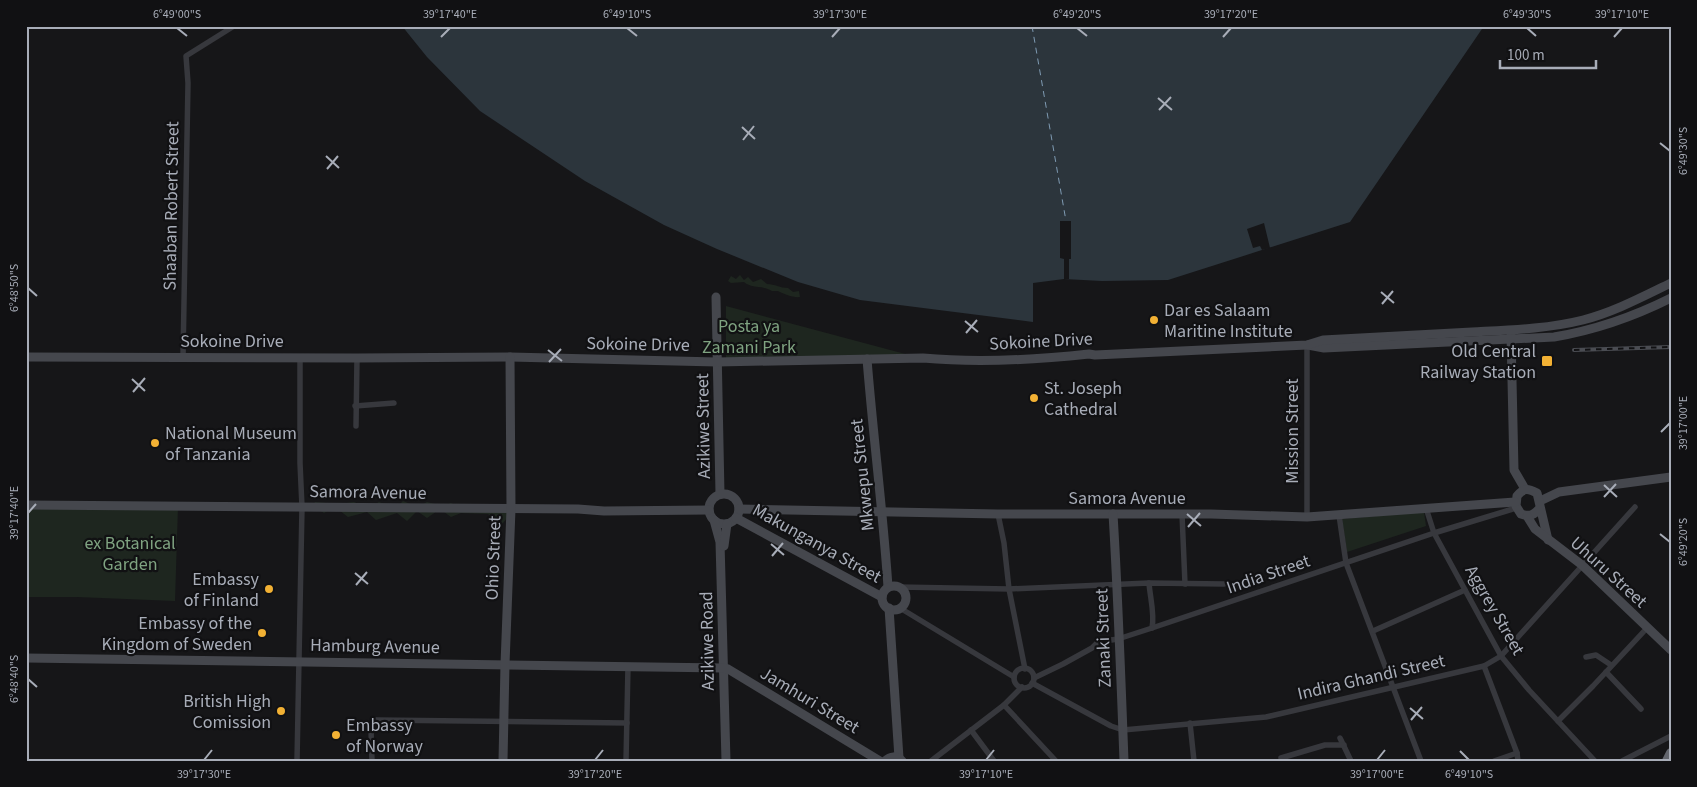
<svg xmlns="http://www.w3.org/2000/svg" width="1697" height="787" font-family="'Source Sans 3',sans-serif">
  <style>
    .green { fill: #1e261f }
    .water { fill: #2c353c }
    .pier { fill: #161618 }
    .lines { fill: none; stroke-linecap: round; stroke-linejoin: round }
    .ferry { stroke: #7f9bb3; stroke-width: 1; stroke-dasharray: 6 5; stroke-linecap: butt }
    .street { stroke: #37383d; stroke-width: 5.5 }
    .secondary { stroke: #45474d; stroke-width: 9 }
    .highway { stroke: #63666e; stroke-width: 10 }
    .rail-casing { stroke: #4a4c52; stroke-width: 4 }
    .rail { stroke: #111113; stroke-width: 2; stroke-dasharray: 5.5; stroke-linecap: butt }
    .ticks { fill: none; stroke: #a8adb8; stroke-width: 2 }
    .poi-dot { fill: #f2b134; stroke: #111113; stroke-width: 2 }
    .labels { text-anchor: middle; stroke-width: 4.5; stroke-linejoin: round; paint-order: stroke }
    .street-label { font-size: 18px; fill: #a8adb8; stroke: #111113 }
    .poi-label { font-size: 18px; fill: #a8adb8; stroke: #111113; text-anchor: start }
    .park-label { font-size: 18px; fill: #7fa381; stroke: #111113 }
    .neatline { fill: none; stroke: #a8adb8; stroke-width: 2 }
    .ticks-label { font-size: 12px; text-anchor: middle; fill: #a8adb8 }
  </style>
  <rect width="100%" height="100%" fill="#161618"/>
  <g class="green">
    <path d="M 740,275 L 744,280 L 748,277 L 753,282 L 761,279 L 767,284 C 775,284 780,288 788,288 L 793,292 L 799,291 L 800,297 C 794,298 783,294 778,291 L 772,291 C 763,285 752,289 744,282 L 731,283 L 728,281 L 731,276 L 736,279 Z"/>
    <polygon points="726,306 909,355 726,360"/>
    <polygon points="403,501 418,507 427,502 443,506 451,503 462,509 505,505 509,516 502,524 488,514 461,513 451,517 440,509 427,518 417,511 407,521 397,513 376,520 367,512 348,517 335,507 324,513 313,506 315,502 338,504 354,502 368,508 379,502 396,508"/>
    <polygon points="178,507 175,601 77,597 26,597 26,509"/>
    <polygon points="1424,512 1426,526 1347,552 1342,519"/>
  </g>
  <polygon class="water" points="402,26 1484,26 1350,222 1168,280 1102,281 1064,279 1033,283 1033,322 860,300 798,282 717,249 664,225 585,181 480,111 427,57"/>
  <g class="pier">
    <polygon points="1060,221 1071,221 1071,259 1069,259 1069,279 1064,279 1064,259 1060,258"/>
    <polygon points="1264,223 1270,248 1262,250 1260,246 1253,248 1247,229"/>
  </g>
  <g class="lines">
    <polyline class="ferry" points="1032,26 1066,221"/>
    <g class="street">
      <polyline points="183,357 188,83 186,56 234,26"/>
      <polyline points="355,406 394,403"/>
      <polyline points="356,426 357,358"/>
      <polyline points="1426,508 1434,533 1501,656 1529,690 1595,761"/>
      <polyline points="998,514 1004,543 1009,589 1025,669"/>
      <polyline points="1182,514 1185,584"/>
      <polyline points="1339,515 1346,563 1421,761"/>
      <polyline points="1307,517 1307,345"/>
      <path d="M 1149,583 C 1150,597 1155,615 1152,628"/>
      <polyline points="898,587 1009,589 1149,583 1224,584"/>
      <polyline points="900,608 1014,677"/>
      <polyline points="1373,631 1465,590"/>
      <polyline points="1586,657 1596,655 1611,665"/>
      <polyline points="1484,666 1517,753 1518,761"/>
      <circle cx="1024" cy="678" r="10"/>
      <polyline points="1606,672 1641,709"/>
      <polyline points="1034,678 1063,664 1092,648 1098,642 1118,639 1152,628 1434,533 1516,508"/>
      <polyline points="1032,683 1111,726 1123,730 1266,717 1484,666 1501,656 1635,507"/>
      <polyline points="1004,705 1056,761"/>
      <polyline points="1558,721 1593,686 1647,628"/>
      <polyline points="1190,723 1194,761"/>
      <polyline points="971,730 994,761"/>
      <polyline points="1340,738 1351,761"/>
      <polyline points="1281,758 1325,745 1344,745"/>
      <polyline points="297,761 302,507 300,463 300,358"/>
      <polyline points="372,761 371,730 376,720 627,723"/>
      <polyline points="626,761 628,666"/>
      <polyline points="931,761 1004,705 1022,687"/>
      <polyline points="1494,761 1517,753"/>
      <polyline points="1622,761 1671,736"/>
    </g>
    <g class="secondary">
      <polyline points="716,297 720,494"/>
      <polyline points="1511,335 1514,470 1525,489"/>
      <path d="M 1308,345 L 1324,348 L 1554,337 C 1596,330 1633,317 1671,298"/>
      <path d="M 26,357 L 357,358 L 510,357 L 717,362 L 923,358 C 979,363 1034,360 1089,354 L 1095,355 L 1307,345 L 1323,340 C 1373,337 1423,335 1472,332 C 1509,330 1547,329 1583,320 C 1614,312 1642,297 1671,283"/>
      <path d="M 867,359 C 873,435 883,511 888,587"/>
      <circle cx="724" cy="509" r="15"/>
      <polyline points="1540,501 1559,492 1671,477"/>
      <polyline points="26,505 578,509 604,511 709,510"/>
      <path d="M 1540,508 C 1534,515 1530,517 1521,514 L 1516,506 L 1517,496 C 1524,487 1529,489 1537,493 L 1548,540"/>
      <polyline points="739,509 998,514 1211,514 1307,517 1515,502"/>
      <path d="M 1113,514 C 1118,596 1121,679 1124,761"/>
      <polyline points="1527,516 1535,529 1582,565 1671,650"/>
      <polyline points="736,518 882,597"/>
      <polyline points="714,520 720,542 726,761"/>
      <polyline points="724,546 727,524"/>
      <circle cx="894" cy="598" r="12"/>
      <polyline points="889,608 899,758"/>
      <polyline points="26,658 723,668 728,669 880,761"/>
      <polyline points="503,761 505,664 511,509 510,357"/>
      <path d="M 885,761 C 890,756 897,755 902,761"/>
    </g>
    <polyline class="highway" points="1667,761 1671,753"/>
    <g class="rail-casing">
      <polyline id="rail" points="1574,350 1671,347"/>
    </g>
    <use href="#rail" class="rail"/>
  </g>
  <path class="ticks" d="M 177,28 L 187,36M 627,28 L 637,36M 1077,28 L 1087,36M 1527,28 L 1536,36M 441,37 L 450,28M 832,37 L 840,28M 1223,37 L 1231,28M 1614,37 L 1622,28M 1158,98 L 1172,110M 1159,110 L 1171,97M 742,127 L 755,139M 743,140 L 754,126M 1660,143 L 1670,151M 326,156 L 339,168M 327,169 L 338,156M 28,288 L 37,296M 1381,292 L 1394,303M 1382,304 L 1393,291M 965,321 L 978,332M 966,333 L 977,320M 548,350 L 562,361M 549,362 L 561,349M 132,379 L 145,391M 133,392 L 145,378M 1661,432 L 1670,423M 1604,485 L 1617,497M 1604,497 L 1616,484M 28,513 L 36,504M 1187,514 L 1201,526M 1188,527 L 1200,513M 1660,534 L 1670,542M 771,544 L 784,555M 772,556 L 783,543M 355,573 L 368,584M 356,585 L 367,572M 28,679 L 37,687M 1410,708 L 1423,719M 1411,720 L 1422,707M 1460,751 L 1469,760M 204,760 L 212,750M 595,760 L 603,750M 986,760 L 994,750M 1377,760 L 1385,750"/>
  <g class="poi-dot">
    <circle cx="1154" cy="320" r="5"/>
    <rect x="1541" y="355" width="12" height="12" rx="2.5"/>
    <circle cx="1034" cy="398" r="5"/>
    <circle cx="155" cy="443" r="5"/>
    <circle cx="269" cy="589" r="5"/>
    <circle cx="262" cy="633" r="5"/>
    <circle cx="281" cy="711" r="5"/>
    <circle cx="336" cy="735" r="5"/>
  </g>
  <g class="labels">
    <g class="street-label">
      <text transform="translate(171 206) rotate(-89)" y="6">Shaaban Robert Street</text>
      <text x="232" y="347">Sokoine Drive</text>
      <text transform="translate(1041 341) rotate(-3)" y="6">Sokoine Drive</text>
      <text transform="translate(638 344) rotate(1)" y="6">Sokoine Drive</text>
      <text transform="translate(703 426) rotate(-91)" y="6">Azikiwe Street</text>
      <text transform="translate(1292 431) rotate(-90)" y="6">Mission Street</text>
      <text transform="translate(862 475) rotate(-96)" y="6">Mkwepu Street</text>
      <text transform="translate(368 492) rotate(1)" y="6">Samora Avenue</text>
      <text x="1127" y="504">Samora Avenue</text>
      <text transform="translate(817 543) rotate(29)" y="6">Makunganya Street</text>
      <text transform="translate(493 558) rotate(-88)" y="6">Ohio Street</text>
      <text transform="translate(1609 572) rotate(42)" y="6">Uhuru Street</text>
      <text transform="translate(1268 574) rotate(-19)" y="6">India Street</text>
      <text transform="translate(1495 610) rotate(60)" y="6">Aggrey Street</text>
      <text transform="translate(1103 638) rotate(-92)" y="6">Zanaki Street</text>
      <text transform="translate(707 641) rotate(-91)" y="6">Azikiwe Road</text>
      <text transform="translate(375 646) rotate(1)" y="6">Hamburg Avenue</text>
      <text transform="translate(1371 677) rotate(-13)" y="6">Indira Ghandi Street</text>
      <text transform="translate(810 700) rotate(31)" y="6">Jamhuri Street</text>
    </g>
    <g class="poi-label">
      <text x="1164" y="316">Dar es Salaam<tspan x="1164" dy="21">Maritine Institute</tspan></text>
      <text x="1536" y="357" text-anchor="end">Old Central<tspan x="1536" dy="21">Railway Station</tspan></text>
      <text x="1044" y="394">St. Joseph<tspan x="1044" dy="21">Cathedral</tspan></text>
      <text x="165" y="439">National Museum<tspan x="165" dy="21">of Tanzania</tspan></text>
      <text x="259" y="585" text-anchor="end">Embassy<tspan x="259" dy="21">of Finland</tspan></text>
      <text x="252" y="629" text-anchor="end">Embassy of the<tspan x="252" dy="21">Kingdom of Sweden</tspan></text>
      <text x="271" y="707" text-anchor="end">British High<tspan x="271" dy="21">Comission</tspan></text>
      <text x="346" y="731">Embassy<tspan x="346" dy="21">of Norway</tspan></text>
    </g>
    <g class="park-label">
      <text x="749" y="332">Posta ya<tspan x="749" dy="21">Zamani Park</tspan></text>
      <text x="130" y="549">ex Botanical<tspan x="130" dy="21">Garden</tspan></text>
    </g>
  </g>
  <rect width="1697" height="787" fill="none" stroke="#111113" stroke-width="55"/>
  <path d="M1500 60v8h96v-8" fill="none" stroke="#a8adb8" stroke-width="2.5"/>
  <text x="1507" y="60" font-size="15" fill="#a8adb8" stroke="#111113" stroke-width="4" paint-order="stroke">100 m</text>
  <rect x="28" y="28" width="1642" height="732" class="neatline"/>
  <g class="ticks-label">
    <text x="177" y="18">6°49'00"S</text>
    <text x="450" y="18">39°17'40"E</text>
    <text x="627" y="18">6°49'10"S</text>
    <text x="840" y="18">39°17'30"E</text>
    <text x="1077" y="18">6°49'20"S</text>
    <text x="1231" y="18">39°17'20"E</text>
    <text x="1527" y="18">6°49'30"S</text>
    <text x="1622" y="18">39°17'10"E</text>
    <text transform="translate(1683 151) rotate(-90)" y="4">6°49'30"S</text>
    <text transform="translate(14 288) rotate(-90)" y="4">6°48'50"S</text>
    <text transform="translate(1683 423) rotate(-90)" y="4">39°17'00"E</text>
    <text transform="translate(14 513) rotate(-90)" y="4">39°17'40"E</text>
    <text transform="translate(1683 542) rotate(-90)" y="4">6°49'20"S</text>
    <text transform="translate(14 679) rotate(-90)" y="4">6°48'40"S</text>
    <text x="204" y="778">39°17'30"E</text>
    <text x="595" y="778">39°17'20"E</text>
    <text x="986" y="778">39°17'10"E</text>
    <text x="1377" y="778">39°17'00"E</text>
    <text x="1469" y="778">6°49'10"S</text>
  </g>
</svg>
